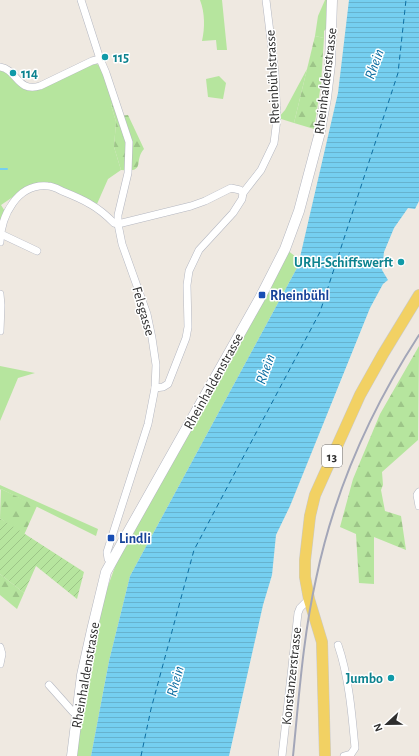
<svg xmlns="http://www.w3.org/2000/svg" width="419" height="756" font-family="'Alegreya Sans',sans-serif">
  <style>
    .grass { fill: #b6e59e }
    .forest { fill: url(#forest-firs) }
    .garden { fill: url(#garden-furrows) }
    .water { fill: url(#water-rules) }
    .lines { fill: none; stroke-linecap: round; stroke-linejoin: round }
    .stream { stroke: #75cff0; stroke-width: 2 }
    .ferry { stroke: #0d6fa3; stroke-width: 1; stroke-dasharray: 5 4; stroke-linecap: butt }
    .street-casing { stroke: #b4b7c1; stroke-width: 8 }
    .secondary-casing { stroke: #b4b7c1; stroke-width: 11 }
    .primary-casing { stroke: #c9c9c9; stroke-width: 12 }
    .street { stroke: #fff; stroke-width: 7 }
    .secondary { stroke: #fff; stroke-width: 10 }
    .primary { stroke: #f2d163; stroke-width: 11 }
    .rail { stroke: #a3a6b8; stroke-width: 2 }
    .culture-dot { fill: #0f9aa8; stroke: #fff; stroke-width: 1.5 }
    .transit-dot { fill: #1a4fb4; stroke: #fff; stroke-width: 1.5 }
    .labels { text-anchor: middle; stroke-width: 3; stroke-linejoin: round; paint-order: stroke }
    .shield { fill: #fff; stroke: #6d6d6d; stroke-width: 1 }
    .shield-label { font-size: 13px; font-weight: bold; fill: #2e2e2e }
    .culture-label { font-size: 14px; font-weight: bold; fill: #0d838f; stroke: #fff; text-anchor: start }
    .street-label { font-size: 14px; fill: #2e2e2e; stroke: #fff }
    .transit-label { font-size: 14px; font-weight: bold; fill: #164399; stroke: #fff; text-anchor: start }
    .water-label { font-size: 15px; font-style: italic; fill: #0d6fa3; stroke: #fff }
  </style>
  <defs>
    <pattern id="forest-firs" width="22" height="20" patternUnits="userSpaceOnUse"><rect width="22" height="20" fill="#b6e59e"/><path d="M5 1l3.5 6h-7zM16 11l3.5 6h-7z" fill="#9dc588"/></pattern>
    <pattern id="garden-furrows" width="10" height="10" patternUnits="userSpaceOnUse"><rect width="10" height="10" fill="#b6e59e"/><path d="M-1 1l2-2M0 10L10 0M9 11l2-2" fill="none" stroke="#9dc588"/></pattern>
    <pattern id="water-rules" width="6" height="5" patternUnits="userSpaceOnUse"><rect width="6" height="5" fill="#75cff0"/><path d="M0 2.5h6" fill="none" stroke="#66b2ce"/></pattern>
  </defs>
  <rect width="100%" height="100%" fill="#efe9e1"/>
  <g class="grass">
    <path d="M 200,0 L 222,0 L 227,50 L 217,50 L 216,40 L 202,41 C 205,28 205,13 200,0 Z"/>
    <polygon points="325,0 327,0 326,29 324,31 324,38 315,36 318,16"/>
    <path d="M 97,64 L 102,68 L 114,103 L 111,105 L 116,122 L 114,147 L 121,170 L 108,179 L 97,204 L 46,183 L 26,188 L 1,205 L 6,213 L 0,229 L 0,69 C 16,76 19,93 39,89 L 89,65 Z"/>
    <polygon points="307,69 294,123 278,118 285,110"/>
    <polygon points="219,76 226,83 223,99 208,97 206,79"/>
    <polygon points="287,250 300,260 298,266 130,576 109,661 91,756 73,756 92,630 116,564"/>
    <polygon points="0,366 35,373 18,378 0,421"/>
    <polygon points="0,485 98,529 96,536 1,489 0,490"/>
  </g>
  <g class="forest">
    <polygon points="315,36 324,38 321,84 314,129 294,123"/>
    <path d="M 115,103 L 119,116 L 128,115 L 144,149 C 133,161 147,173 121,170 L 114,147 L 116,122 L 111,105 Z"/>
    <polygon points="419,346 418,440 382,472 383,485 381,490 385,511 401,516 406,550 374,537 374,584 359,583 356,534 340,527 353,479 380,414"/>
    <polygon points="1,489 37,506 24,535 0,518"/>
    <polygon points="0,574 24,593 17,609 0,595"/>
  </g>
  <polygon class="garden" points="0,518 84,572 77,599 36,566 24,593 0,574"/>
  <polygon class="water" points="349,0 419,0 419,201 415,209 408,208 394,228 384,252 382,270 388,280 383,284 370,308 290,506 276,535 272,575 263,605 229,756 91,756 109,661 130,576 298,266 338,93"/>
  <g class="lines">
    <polyline class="stream" points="0,169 7,169"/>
    <polyline class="ferry" points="141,756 151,709 194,550 320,312 398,73 406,0"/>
    <g class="street-casing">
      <g id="street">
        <polyline points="81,0 100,59 106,73 129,142 128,173 118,215 118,224 122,244 147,314 152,338 156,365 155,388 148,424 107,552 108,559 111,562"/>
        <path d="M 0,67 C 17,69 17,93 40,86 L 92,61 L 100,59"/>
        <polyline points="243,193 261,170 274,143 277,119 275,73 266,0"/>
        <polyline points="1,234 37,251"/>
        <path d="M 0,242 C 1,216 17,183 48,186 C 53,186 58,189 62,191 C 72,195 82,199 90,204 C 99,209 107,216 114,223 L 118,224 L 191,206 L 205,201 L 231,188 L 240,190 L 243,193 L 242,199 L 233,213 L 199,250 L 189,271 L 187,285 L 188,327 L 186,338 L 168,384 L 163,387 L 155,388"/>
        <polyline points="0,294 1,305 0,331"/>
        <polyline points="419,492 417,495 419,506"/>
        <path d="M 338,645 C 349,677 352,715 355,748 L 351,754 L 344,756"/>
        <polyline points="0,647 2,654 0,664"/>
        <polyline points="49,685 73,712 78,713"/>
        <polyline points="282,756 298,613 300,608 309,599"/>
      </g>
    </g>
    <g class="secondary-casing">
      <polyline id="secondary" points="72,756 82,675 92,630 106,572 131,527 260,298 285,249 299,211 319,136 326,98 330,64 332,0"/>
    </g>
    <g class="primary-casing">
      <polyline id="primary" points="325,756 322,642 309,599 305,577 305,560 310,516 315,495 360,395 383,354 419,295"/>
    </g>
    <use href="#street" class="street"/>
    <use href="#secondary" class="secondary"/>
    <use href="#primary" class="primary"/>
    <path class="rail" d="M 293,756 C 299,697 303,637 316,579 C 334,492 371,409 419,335"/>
  </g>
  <g class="culture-dot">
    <circle cx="105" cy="57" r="4"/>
    <circle cx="13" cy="73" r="4"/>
    <circle cx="401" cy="262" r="4"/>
    <circle cx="391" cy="678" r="4"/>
  </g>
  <g class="transit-dot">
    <rect x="258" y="291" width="8" height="8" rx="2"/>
    <rect x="107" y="534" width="8" height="8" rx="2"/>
  </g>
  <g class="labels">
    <rect class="shield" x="322" y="445" width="20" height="22" rx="3"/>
    <g class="shield-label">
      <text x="332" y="461">13</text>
    </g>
    <g class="culture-label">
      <text x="113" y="62">115</text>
      <text x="21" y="78">114</text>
      <text x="393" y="267" text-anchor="end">URH-Schiffswerft</text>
      <text x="383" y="683" text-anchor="end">Jumbo</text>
    </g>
    <g class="street-label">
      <text transform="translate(272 77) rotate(-93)" y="5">Rheinbühlstrasse</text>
      <text transform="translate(325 81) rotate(-83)" y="5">Rheinhaldenstrasse</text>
      <text transform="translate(144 311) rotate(74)" y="5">Felsgasse</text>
      <text transform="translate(213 381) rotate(-61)" y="5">Rheinhaldenstrasse</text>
      <text transform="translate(85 675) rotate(-80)" y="5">Rheinhaldenstrasse</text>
      <text transform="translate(291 676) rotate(-84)" y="5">Konstanzerstrasse</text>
    </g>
    <g class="transit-label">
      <text x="270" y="300">Rheinbühl</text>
      <text x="119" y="543">Lindli</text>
    </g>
    <g class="water-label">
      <text transform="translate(374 64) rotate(-70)" y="5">Rhein</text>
      <text transform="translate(265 369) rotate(-70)" y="5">Rhein</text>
      <text transform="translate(175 681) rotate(-75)" y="5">Rhein</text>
    </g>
  </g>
  <g transform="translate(387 724) rotate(248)" stroke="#ffffff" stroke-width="3" paint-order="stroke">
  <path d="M0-3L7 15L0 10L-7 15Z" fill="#2e2e2e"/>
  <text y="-6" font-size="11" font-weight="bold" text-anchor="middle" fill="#2e2e2e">N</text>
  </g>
</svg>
